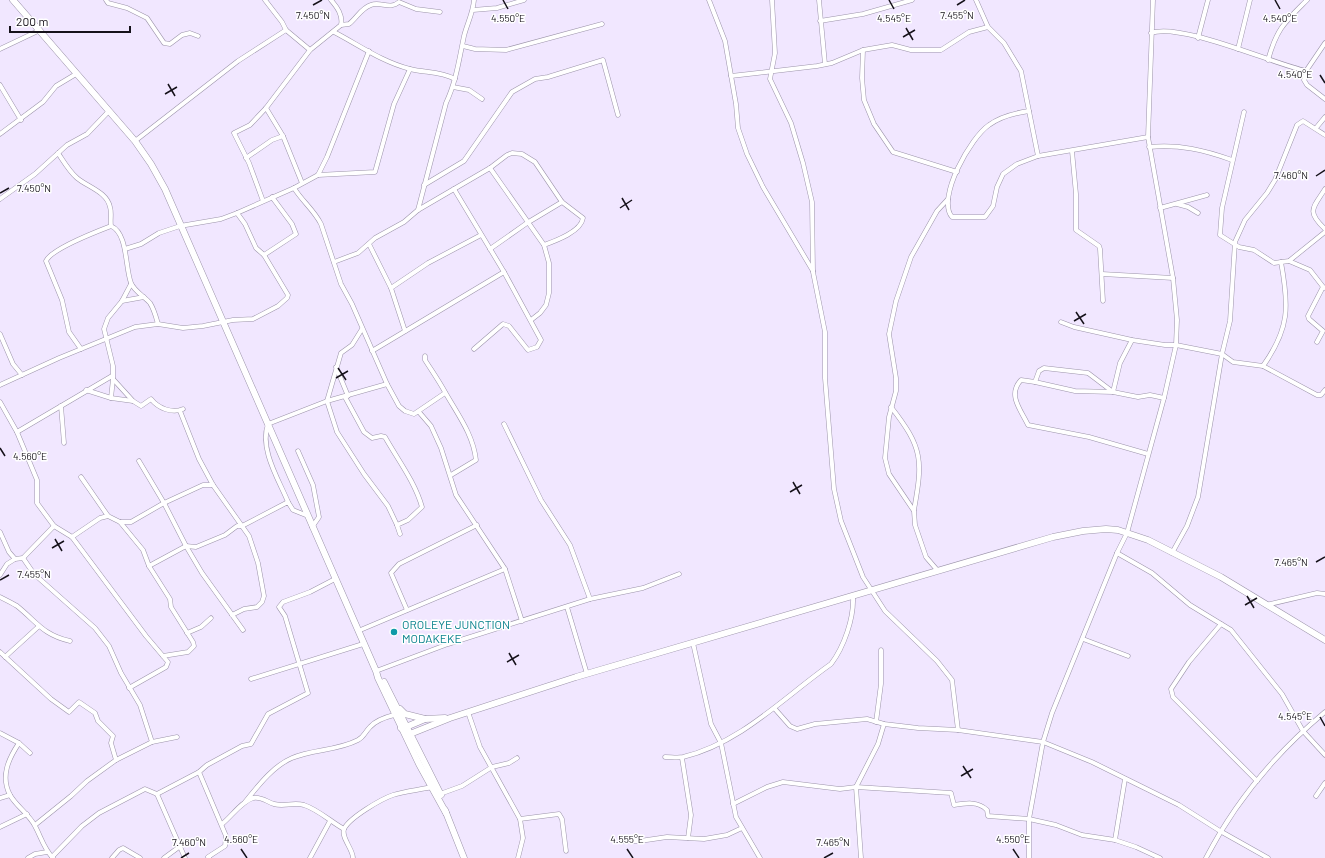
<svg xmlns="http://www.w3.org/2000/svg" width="1325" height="858" font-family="Barlow,sans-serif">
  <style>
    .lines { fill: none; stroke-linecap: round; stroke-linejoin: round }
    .minor-casing { stroke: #9c94aa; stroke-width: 5 }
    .primary-casing { stroke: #9c94aa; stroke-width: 7 }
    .minor { stroke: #fff; stroke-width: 4 }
    .primary { stroke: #fff; stroke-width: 6 }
    .ticks { fill: none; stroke: #16121a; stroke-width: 1.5 }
    .culture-dot { fill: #0f9aa8; stroke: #fff; stroke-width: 1.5 }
    .labels { text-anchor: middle; stroke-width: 3; stroke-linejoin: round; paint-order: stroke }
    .culture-label { font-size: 12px; fill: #0d838f; stroke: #fff; text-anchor: start }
    .ticks-label { font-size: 10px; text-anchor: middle; fill: #16121a; stroke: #fff; stroke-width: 3; stroke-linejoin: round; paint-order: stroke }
  </style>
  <rect width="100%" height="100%" fill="#f1e7ff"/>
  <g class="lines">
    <g class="minor-casing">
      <g id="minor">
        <polyline points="106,0 108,3 127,8 147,18 164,43 170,44 182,35 190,33 198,36"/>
        <polyline points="265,0 282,22 286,30 310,50"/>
        <polyline points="709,0 725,41 736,104 738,128 747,154 763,187 813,271"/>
        <polyline points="772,0 775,53 770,79 791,123 803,163 812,202 813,272 825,332 825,378 834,489 841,521 863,577 885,611 937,661 952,680 958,730"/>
        <polyline points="819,0 825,64"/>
        <polyline points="976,0 988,27 1004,43 1021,71 1038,156"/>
        <polyline points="473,10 497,8 524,0"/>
        <polyline points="820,21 863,14 912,0"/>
        <path d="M 341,25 L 349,24 C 357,18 361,8 371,5 C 380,1 390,10 399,2 L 416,9 L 440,12"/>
        <path d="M 334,32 C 359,45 382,62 410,69 C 426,73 440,71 455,79"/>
        <path d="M 1151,33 C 1180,22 1271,63 1306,71"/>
        <polyline points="1198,38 1208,0"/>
        <polyline points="1325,43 1306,71 1304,80 1307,85 1325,99"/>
        <polyline points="463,46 475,49 506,50 602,24"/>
        <polyline points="0,49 40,30"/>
        <polyline points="1238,49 1250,0"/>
        <polyline points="863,50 862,78 864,100 874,124 893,152 957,172"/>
        <path d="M 1268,60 C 1277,28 1285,22 1307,0"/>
        <polyline points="731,76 817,66 832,63 863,50 892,45 911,50 941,50 969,32 988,27"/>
        <polyline points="0,85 21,120"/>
        <polyline points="453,87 469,90 482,99"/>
        <polyline points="266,108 283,136 302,183"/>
        <path d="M 1029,111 C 1015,113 1001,116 989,125 C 971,137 936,198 952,217 L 985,217 L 993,206 L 997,187 L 1003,174 L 1017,164 L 1038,156 L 1148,137"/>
        <polyline points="1244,112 1222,208 1220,235 1239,247 1254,250 1274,263 1289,261 1325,232"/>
        <polyline points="1316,128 1325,117"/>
        <polyline points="0,134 43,102 56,86 76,74"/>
        <polyline points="135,141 238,61 286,30"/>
        <path d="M 1149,147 C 1179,144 1204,150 1232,160"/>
        <polyline points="1072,151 1076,194 1076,230 1099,246 1100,249 1103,301"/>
        <path d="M 58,153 C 64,162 69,171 77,178 C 88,187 107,192 110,207 C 112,213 110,219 111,226 C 128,233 125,268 131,283 C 134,291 145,297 150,303 C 154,309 156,317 158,324"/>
        <polyline points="246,158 272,140 283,136"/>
        <polyline points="490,168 544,245 549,263 549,293 546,305 540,313 531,320"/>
        <polyline points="318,175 327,157 369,51"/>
        <polyline points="424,185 464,161 512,92 535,79 548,77 603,60 618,115"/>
        <path d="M 294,188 C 302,201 314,210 321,224 L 341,284 L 352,304 L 387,384 L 399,406 L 405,411 L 414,414 L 445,393"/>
        <polyline points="454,189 504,272 541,340 537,347 528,350 509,326 503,324 474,349"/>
        <path d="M 1325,189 C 1313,208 1306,211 1325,229"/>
        <polyline points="0,199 35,174 67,145 87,134 109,111"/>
        <path d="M 263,201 L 249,163 L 234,133 L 250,125 L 266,108 L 310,50 L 341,25 C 343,15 337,7 331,0"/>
        <polyline points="1177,204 1188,207 1198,213"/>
        <polyline points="1160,208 1207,195"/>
        <path d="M 418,210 L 446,103 C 456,82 459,60 464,36 C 467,24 473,13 474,0"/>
        <polyline points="369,244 391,288 405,331"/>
        <polyline points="125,249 141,244 159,233 180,226 221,219 237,213 294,188 318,175 375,172 394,104 410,69"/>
        <polyline points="490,249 527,223 562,202"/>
        <polyline points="264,255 296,234 292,224 272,197"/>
        <polyline points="1289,261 1310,270 1324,288"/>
        <path d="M 334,262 L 358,253 L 375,238 L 404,222 L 418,210 L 490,168 L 507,155 L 512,153 L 522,154 L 535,162 L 562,202 L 583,218 C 581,232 555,241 544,245"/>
        <polyline points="1102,274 1173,278"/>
        <polyline points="131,284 122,301 108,318 104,329 113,366 113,379 133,401"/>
        <polyline points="391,288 428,263 481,235"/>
        <polyline points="122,301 144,297"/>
        <polyline points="1061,322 1074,327 1132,340 1165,345 1176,345 1222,354 1233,362 1263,366 1317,395 1321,395 1325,390"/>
        <polyline points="362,329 352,345 341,353 327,401 337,432 364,474 388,506 397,525"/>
        <polyline points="0,334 13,364 22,375"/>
        <polyline points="1317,342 1323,331 1309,319 1308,316 1323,287"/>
        <path d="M 81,349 L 69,332 L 62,300 L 46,261 C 51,249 98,231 111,226"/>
        <polyline points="372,351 504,272"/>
        <path d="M 425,356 L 425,360 C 432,371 439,381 445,392 C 458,415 473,434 476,460 L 451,475"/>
        <path d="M 1263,366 C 1290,328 1289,306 1281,262"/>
        <polyline points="336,367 348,396"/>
        <polyline points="1035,382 1075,391 1113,392 1120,363 1132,340"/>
        <polyline points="0,385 59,358 135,327 158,324 183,328 203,326 233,320 253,319 278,306 287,298 288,295 264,255 256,248 245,224 237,213"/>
        <path d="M 86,390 L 111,398 L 133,401 L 141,406 L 151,399 C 158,408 172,414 183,409"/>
        <path d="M 345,397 L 364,432 L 372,438 L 381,436 L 385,437 C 398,460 415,482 422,507 L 408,520 L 397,525 L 400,534"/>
        <polyline points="111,398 113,379"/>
        <polyline points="0,402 17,432 37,480 37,503 54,526 72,537 100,518 108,516"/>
        <polyline points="61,406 64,443"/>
        <path d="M 891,407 C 923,448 923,460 914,510"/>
        <polyline points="180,411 199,459 213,485 249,536 258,563 264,596 262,602 257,607 244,609 232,615"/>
        <polyline points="419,412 431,426 441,448 456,495 505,569 522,621"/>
        <polyline points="504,424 541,500 570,545 590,599"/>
        <polyline points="17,432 112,376"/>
        <polyline points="298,451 313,485 319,517 312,527"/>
        <path d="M 1148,454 L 1089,437 L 1028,425 C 1021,410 1007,395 1021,380 L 1035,382 L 1039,371 L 1044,368 L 1088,373 L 1113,392 L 1138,397 L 1150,395 L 1164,398"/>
        <polyline points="139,461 164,503 186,546 202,573 243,630"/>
        <polyline points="81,477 108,516 120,522 131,522 164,503 203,485 213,485"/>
        <path d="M 288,502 C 279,480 259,449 268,424 L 327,401 L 387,384"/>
        <polyline points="120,522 143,550 149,566 170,599 171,607 193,642 194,646 188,652 163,656"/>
        <polyline points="0,532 9,552 15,559 23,558 34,574 95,628 109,646 121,673 140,705 152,742"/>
        <polyline points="72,537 146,636 168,662 166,667 129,688"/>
        <polyline points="1117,553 1152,573 1190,605 1231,630 1282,694 1303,731 1325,755"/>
        <polyline points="1172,553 1187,526 1198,497 1222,354 1230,321 1235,242 1245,220 1267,193 1275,180 1297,125 1303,121 1325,135"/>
        <polyline points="23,558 54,526"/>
        <polyline points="149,566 186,546 196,547 225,535 237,526 242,526 288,502 293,510 308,516"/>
        <polyline points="938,571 926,557 915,525 914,511 889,474 885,458 889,417 896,391 896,378 889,334 896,301 911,257 937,211 948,199"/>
        <polyline points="0,575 7,564 15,559"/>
        <path d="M 0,597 C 6,600 12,603 17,606 C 37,622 43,635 70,641"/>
        <polyline points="1266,605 1317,593 1325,594"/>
        <polyline points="567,607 587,674"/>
        <polyline points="407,610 391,573 399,564 477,525"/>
        <polyline points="1221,624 1189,662 1171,689 1173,697 1257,781"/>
        <polyline points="358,631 505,569"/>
        <polyline points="187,633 201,627 211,618"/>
        <polyline points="1083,639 1128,656"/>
        <polyline points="693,643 711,724 721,743 736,817 760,858"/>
        <polyline points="0,652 51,699 69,712 79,702 95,713 98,721 113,736 111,743 116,760"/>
        <polyline points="5,657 38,627"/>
        <polyline points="376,671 448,644 590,599 643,588 679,574"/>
        <polyline points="251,679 363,644"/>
        <polyline points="775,709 790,726 797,729 815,724 867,719 884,724 918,728 958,730 1043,742 1092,762 1179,805 1220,831 1268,858"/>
        <polyline points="468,712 480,747 520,819 523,838 518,858"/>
        <polyline points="876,722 881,684 881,650"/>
        <polyline points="0,733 19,743 30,753"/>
        <path d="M 19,743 C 9,758 0,776 10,795 C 16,806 29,814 35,826 C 41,837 44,849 53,858"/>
        <path d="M 665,757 C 671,757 678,758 683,757 C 741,743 784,697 831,664 C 844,647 854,618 853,597"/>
        <polyline points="682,758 691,815 688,838"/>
        <polyline points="199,772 226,836 225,846 208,857 209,858"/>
        <polyline points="157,794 199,772 207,765 242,746 251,744 268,714 308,693 285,616 279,607 283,602 310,592 335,579"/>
        <polyline points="440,794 462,786 492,767 509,763 517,758"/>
        <polyline points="1316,796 1325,783"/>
        <polyline points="0,798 10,795"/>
        <path d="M 245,802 C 258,786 273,766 292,758 C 313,749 337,751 358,740 C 364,737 365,732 370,727 C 376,720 386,717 394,715"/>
        <path d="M 733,804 L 767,787 L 783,782 L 840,789 L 856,787 L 951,793 L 954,805 C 966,803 978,801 987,810 L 988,816 L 1029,819 L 1056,825 L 1082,835 L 1115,840 L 1136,847 L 1160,858"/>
        <polyline points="520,819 559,814 562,819 566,851"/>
        <path d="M 222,824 C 232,816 241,802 253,798 C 261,796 267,802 274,804 C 284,807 293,802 304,805 C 319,810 331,822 344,829"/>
        <polyline points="35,825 71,796 87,781 116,760 152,742 177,737"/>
        <polyline points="0,827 27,814"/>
        <polyline points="1115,840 1125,779"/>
        <polyline points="622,841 640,841 667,837 704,839 727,835 742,828"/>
        <polyline points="52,857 82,826 99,813 145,789 157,794 185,858"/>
        <polyline points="28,858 35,854 47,852"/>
        <polyline points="112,858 119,850 123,848 140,858"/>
        <polyline points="164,858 179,847"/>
        <polyline points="310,858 330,821"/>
        <path d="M 353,858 C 353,849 341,838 344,829 C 349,818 381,799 393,795 C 405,791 419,790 432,787"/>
        <polyline points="861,858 856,787 878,744 884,724"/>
        <polyline points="1029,858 1029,819 1043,742 1052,713 1117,553 1127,533 1164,398 1176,345 1177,320 1173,278 1148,137 1153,0"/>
        <path d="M 1206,858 C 1235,802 1277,752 1325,712"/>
      </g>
    </g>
    <g class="primary-casing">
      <g id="primary">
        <polyline points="13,0 135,141 151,164 165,189 376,671 378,678 419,764 446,813"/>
        <polyline points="384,682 441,795"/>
        <polyline points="400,709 405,714 425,719"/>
        <polyline points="401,728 410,734 450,718 576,677 1053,537 1083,531 1106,529 1118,530 1148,540 1221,577 1325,640"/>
        <polyline points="405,729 406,727 425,719 445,718"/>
        <polyline points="445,810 464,858"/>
      </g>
    </g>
    <use href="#minor" class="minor"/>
    <use href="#primary" class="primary"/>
  </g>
  <path class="ticks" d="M 503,0 L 508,9M 889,0 L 894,9M 1275,0 L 1280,9M 313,5 L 322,0M 957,5 L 965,0M 906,28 L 913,40M 903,37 L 915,30M 1320,75 L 1325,83M 168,84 L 175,96M 165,94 L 177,87M 1316,176 L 1325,170M 0,193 L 9,188M 622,198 L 629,210M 620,208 L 632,200M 1076,312 L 1084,324M 1074,321 L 1086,314M 338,368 L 346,380M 336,378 L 348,371M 0,448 L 5,456M 793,482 L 800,494M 790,492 L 802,485M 55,539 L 62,551M 52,548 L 64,541M 1316,562 L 1325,557M 0,580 L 9,575M 1247,596 L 1254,608M 1245,605 L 1257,598M 509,653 L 516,665M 507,662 L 519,655M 1320,717 L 1325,726M 963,766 L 971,778M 961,776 L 973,769M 241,849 L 247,858M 627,849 L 633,858M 1013,849 L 1019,858M 181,858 L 189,853M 824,858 L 833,853"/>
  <circle class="culture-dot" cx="394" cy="632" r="4"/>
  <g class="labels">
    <g class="culture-label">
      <text x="402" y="629">OROLEYE JUNCTION<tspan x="402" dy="14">MODAKEKE</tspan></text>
    </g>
  </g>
  <g class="ticks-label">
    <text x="957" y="19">7.455°N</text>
    <text x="313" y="19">7.450°N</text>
    <text x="1280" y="22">4.540°E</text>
    <text x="508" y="22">4.550°E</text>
    <text x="894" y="22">4.545°E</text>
    <text x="1295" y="78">4.540°E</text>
    <text x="1291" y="179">7.460°N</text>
    <text x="34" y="192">7.450°N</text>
    <text x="30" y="460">4.560°E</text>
    <text x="1291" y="566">7.465°N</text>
    <text x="34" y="578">7.455°N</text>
    <text x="1295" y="720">4.545°E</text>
    <text x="241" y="843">4.560°E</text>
    <text x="627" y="843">4.555°E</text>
    <text x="1013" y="843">4.550°E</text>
    <text x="189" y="846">7.460°N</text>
    <text x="833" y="846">7.465°N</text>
  </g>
  <path d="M10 26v6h120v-6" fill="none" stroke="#16121a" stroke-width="2"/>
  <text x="16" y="26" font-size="12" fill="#16121a" stroke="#ffffff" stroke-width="3" paint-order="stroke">200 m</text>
</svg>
